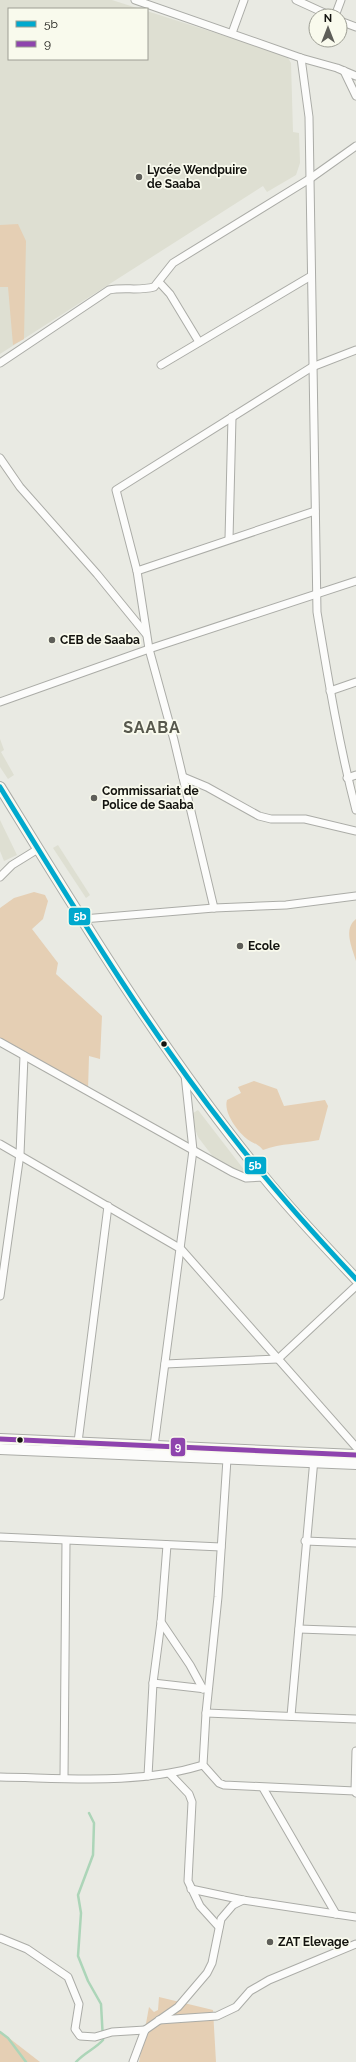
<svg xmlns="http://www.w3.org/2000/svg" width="356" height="2062" font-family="Raleway,sans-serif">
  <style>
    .built { fill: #dedfd2 }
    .green { fill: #e5cfb4 }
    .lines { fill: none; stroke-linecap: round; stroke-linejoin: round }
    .stream { stroke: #acd5b8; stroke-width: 2.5 }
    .street-casing { stroke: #abaca7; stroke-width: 9 }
    .secondary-casing { stroke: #abaca7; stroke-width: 12 }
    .street { stroke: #fcfcfb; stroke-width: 7 }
    .secondary { stroke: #fcfcfb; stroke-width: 10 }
    .bus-1-casing { stroke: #f9faed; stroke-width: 8 }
    .bus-2-casing { stroke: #f9faed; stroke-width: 8 }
    .bus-1 { stroke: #00a9ce; stroke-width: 5 }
    .bus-2 { stroke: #8e44ad; stroke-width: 5 }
    .poi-dot { fill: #5e5e59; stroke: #f9faed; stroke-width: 1.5 }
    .bus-dot { fill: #13130f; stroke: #f9faed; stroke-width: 1.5 }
    .labels { text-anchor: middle; stroke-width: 3.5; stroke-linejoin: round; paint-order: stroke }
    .poi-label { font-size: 12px; font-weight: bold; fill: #13130f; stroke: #f9faed; text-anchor: start }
    .district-label { font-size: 16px; font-weight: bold; letter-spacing: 1px; fill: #57584d; stroke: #f9faed }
    .line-badge { stroke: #f9faed; stroke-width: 1.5 }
    .badge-label { font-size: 11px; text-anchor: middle; font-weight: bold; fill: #fff }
  </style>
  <rect width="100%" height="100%" fill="#e9eae3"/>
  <g class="built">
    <polygon points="0,0 112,0 140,9 9,9 9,59 147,59 147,11 287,56 291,63 293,132 299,133 300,163 296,175 267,192 263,186 0,354"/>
    <polygon points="0,739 4,750 1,752 14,775 8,779 0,767"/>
    <polygon points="0,820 17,855 4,861 0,851"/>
    <polygon points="58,845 90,895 86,898 53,848"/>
    <polygon points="198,1110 245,1171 241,1175 214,1158 198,1137 190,1115"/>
  </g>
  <g class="green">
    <polygon points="18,224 26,241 24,339 13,345 8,287 0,287 0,225"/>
    <polygon points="34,892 45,895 48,901 43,919 32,929 58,963 56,974 102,1016 100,1059 89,1056 88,1090 0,1040 0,908 14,898"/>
    <path d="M 356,919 L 356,961 C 352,947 343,929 356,919 Z"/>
    <path d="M 254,1081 L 277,1089 L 284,1106 L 325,1100 L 328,1106 L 319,1140 C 300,1144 281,1143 263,1150 C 258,1144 255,1144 250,1141 C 239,1134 223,1113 227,1100 L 241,1093 L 238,1087 Z"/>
    <polygon points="159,1997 213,2010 216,2062 139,2062 149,2007 154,2012 158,2010"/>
    <polygon points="0,2031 40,2062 0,2062"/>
  </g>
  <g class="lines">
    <g class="stream">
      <polyline points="0,2032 8,2038 26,2062"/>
      <path d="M 76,2062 C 85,2052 95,2049 103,2040 L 101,2004 L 88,1981 L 78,1956 L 81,1913 L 78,1895 L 93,1855 L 94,1823 L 89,1813"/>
    </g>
    <g class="street-casing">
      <g id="street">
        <polyline points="135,0 301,58 337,68 356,76"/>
        <polyline points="296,0 331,16"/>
        <polyline points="335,16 341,0"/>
        <polyline points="340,21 356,27"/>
        <polyline points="232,33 244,0"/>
        <path d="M 301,58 L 309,117 L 317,612 C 328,678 339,745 356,810"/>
        <polyline points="344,71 356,96"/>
        <polyline points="159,282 170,294 199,342"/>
        <path d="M 0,363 L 109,290 C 124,287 139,291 154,287 L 173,263 L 311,178 L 356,146"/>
        <polyline points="161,365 311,276"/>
        <polyline points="0,458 20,487 97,574 146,634"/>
        <polyline points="229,539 232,417"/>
        <polyline points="137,571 315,511"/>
        <polyline points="330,691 356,682"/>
        <polyline points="0,702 149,649 356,581"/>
        <polyline points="183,777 207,787 259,816 271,819 305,819 356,831"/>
        <polyline points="347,778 356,775"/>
        <polyline points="0,877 12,865 38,849"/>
        <polyline points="214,908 174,740 149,649 137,571 116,490 312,367 356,350"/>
        <polyline points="83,919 214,908 286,905 356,896"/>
        <polyline points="0,1042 232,1172 246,1178 264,1177"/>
        <polyline points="0,1144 181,1249 356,1447"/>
        <polyline points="0,1296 20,1154 24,1056"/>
        <polyline points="165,1364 278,1359 356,1286"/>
        <polyline points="78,1442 108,1206"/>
        <polyline points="154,1446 193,1150 185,1075"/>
        <polyline points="227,1459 218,1597 206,1713 203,1765 219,1783 224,1785 355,1791"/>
        <polyline points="0,1537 221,1547"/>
        <polyline points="305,1541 356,1543"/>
        <polyline points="161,1622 190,1665 203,1689"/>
        <polyline points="299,1629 356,1631"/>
        <polyline points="153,1683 206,1689"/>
        <polyline points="206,1713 356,1719"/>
        <polyline points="291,1716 314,1459"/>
        <polyline points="356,1751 355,1791 356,1793"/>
        <polyline points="170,1774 189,1794 192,1802 188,1881 200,1906 219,1927"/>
        <polyline points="148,1776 153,1683 161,1622 167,1545"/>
        <path d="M 0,1777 C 67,1778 138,1785 203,1765"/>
        <polyline points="64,1778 66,1541"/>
        <polyline points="263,1788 336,1914"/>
        <polyline points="191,1889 243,1900 356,1917"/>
        <polyline points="0,1938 27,1949 68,1977 79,2004 75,2029 80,2036 95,2037 112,2032 145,2030"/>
        <polyline points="159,2020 217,2016 236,2007 250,1991 269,1980 356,1944"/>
        <polyline points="133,2062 145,2030 178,2007 207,1973 212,1963 221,1919 233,1905 243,1900"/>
      </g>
    </g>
    <g class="secondary-casing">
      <g id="secondary">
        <path d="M 0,787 C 82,920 164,1056 264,1177 C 293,1213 325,1246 356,1279"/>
        <polyline points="0,1439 356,1455"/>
        <polyline points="0,1449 356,1464"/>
      </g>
    </g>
    <use href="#street" class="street"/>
    <use href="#secondary" class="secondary"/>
    <g class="bus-1-casing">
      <path id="bus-1" d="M 0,787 C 72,904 143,1023 228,1131 C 268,1183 311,1231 356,1279"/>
    </g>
    <g class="bus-2-casing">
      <polyline id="bus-2" points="0,1439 356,1455"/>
    </g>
    <use href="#bus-1" class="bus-1"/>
    <use href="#bus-2" class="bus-2"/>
  </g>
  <g class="poi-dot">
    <circle cx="139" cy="177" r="4"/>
    <circle cx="52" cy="640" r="4"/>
    <circle cx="94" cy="798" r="4"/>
    <circle cx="240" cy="946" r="4"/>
    <circle cx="270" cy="1942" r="4"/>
  </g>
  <g class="bus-dot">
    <circle cx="164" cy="1044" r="3.5"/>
    <circle cx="20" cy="1440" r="3.5"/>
  </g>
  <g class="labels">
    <g class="poi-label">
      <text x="147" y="174">Lycée Wendpuire<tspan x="147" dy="14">de Saaba</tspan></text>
      <text x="60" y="644">CEB de Saaba</text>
      <text x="102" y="795">Commissariat de<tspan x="102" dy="14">Police de Saaba</tspan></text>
      <text x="248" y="950">Ecole</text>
      <text x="278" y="1946">ZAT Elevage</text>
    </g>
    <g class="district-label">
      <text x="152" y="733">SAABA</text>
    </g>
  </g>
  <g class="line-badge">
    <rect x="68" y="907" width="23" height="19" rx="4" fill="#00a9ce"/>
    <rect x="244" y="1156" width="23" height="19" rx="4" fill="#00a9ce"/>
    <rect x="170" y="1437" width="16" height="20" rx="4" fill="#8e44ad"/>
  </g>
  <g class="badge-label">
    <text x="80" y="920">5b</text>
    <text x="255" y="1169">5b</text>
    <text x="178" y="1451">9</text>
  </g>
  <rect x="8" y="8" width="140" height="52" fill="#f9faed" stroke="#9d9e94"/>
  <rect x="16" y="21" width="20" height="6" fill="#00a9ce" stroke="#9d9e94"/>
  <text x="44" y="28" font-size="12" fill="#13130f">5b</text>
  <rect x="16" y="41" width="20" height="6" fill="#8e44ad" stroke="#9d9e94"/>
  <text x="44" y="48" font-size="12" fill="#13130f">9</text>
  <g transform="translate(328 28)"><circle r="19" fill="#f9faed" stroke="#9d9e94"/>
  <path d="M0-3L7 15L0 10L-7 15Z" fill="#5e5e59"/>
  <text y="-6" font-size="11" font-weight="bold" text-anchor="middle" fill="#13130f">N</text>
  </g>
</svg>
